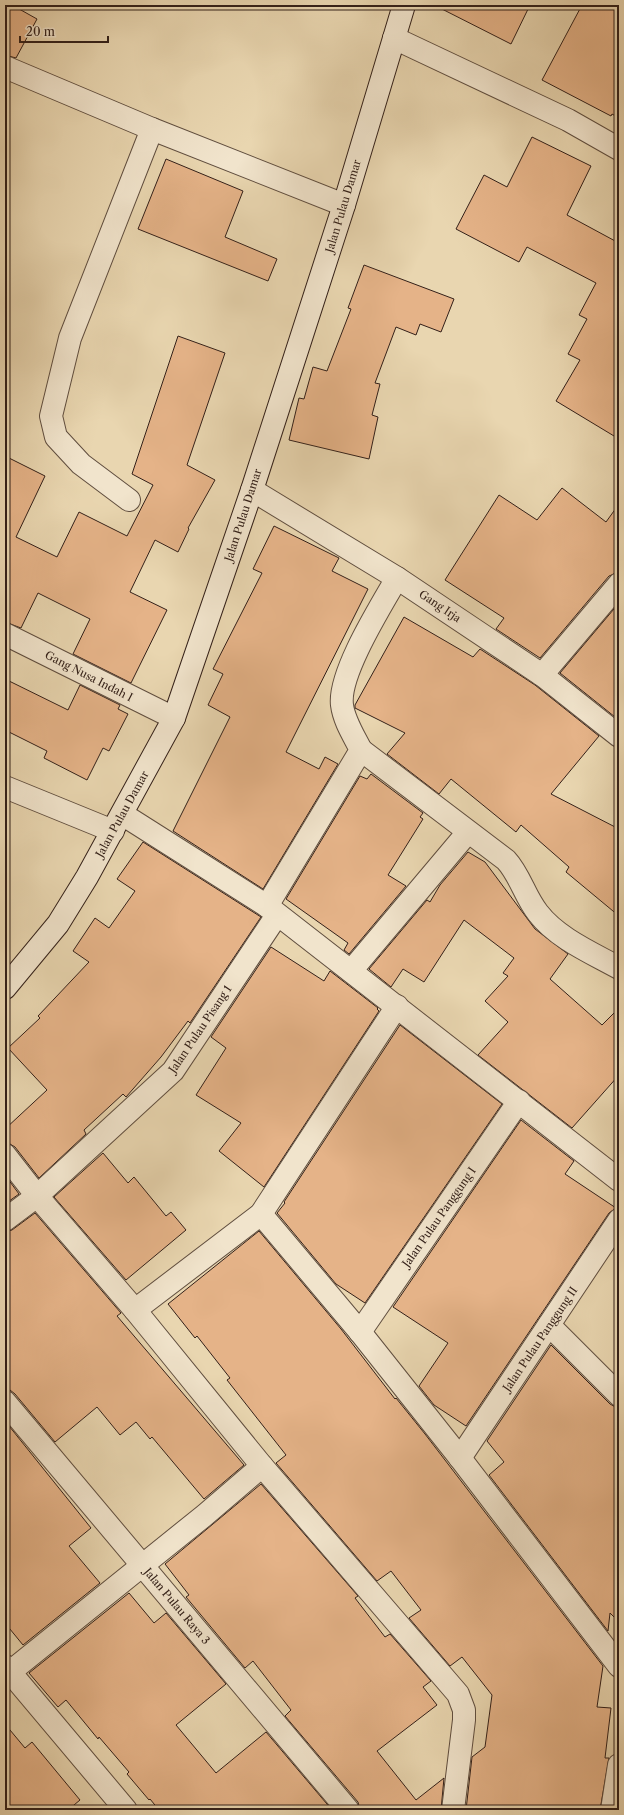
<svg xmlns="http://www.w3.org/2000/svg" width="624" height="1815" font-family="'Libre Caslon Text',serif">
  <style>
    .building { fill: #e5b388; stroke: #332019 }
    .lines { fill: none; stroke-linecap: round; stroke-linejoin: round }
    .street-casing { stroke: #604e3f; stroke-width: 24 }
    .secondary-casing { stroke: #332019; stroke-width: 24 }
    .street { stroke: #f1e4cc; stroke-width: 22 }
    .secondary { stroke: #f1e4cc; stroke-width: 22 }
    .labels { text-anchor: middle; stroke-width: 4; stroke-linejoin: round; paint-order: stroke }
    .street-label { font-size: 11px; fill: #332019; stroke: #f1e4cc }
  </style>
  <rect width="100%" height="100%" fill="#e9d6b0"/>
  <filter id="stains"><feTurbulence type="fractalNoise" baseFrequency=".005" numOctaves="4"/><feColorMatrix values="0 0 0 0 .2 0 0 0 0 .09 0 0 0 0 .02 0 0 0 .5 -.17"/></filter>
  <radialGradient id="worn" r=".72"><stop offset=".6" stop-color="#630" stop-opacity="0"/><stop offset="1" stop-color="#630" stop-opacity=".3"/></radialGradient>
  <g class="building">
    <polygon points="5,5 12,5 37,19 16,58 5,55"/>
    <polygon points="434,5 530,5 511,44"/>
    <polygon points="582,5 619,5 619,118 612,114 611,116 542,80"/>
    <polygon points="532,137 591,166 567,215 617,242 619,238 619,439 556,401 580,360 568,354 587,319 579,315 596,283 527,247 519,262 456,229 484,175 507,187"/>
    <polygon points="166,159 243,191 225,237 277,259 268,281 138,229"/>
    <polygon points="364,265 454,299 441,332 420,324 416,335 396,327 375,383 380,384 372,415 378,417 369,459 289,440 299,398 304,399 313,367 327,371 351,309 348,308"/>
    <polygon points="178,336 225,353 187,465 215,480 188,528 189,529 178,552 155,540 130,592 167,610 131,683 73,654 90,619 38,593 21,628 5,622 5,456 45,476 16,537 57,557 79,512 127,536 153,485 132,474"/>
    <polygon points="562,488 606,522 619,504 619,572 609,576 540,658 496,629 504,618 445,580 499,495 537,520"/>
    <polygon points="274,526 339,558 332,571 368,589 286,752 319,769 325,757 338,764 263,889 173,831 230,717 208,705 223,674 213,669 262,573 253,569"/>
    <polygon points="619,603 619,712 615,717 560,673"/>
    <polygon points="404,617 473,657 480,649 535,685 599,736 551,794 619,829 619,916 566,872 569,867 521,825 516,832 451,779 439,794 387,754 405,733 355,708 355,705"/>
    <polygon points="5,679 68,710 80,685 120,705 118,709 128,714 109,751 103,748 87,780 44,758 47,751 5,730"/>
    <polygon points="371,774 423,813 420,817 423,819 388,875 406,886 349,954 344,950 348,943 286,899 360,776 367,779"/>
    <polygon points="143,842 261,917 190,1023 188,1021 161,1057 126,1097 123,1094 84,1130 86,1134 39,1178 15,1147 10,1144 5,1143 5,1129 47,1090 8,1048 40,1018 38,1016 89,962 73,951 95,918 109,928 135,891 117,879"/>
    <polygon points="468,852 485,862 535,929 568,954 550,979 602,1025 619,1008 619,1075 572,1128 478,1055 508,1022 485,1001 508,976 503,973 514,958 464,920 424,982 403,969 391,987 369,969 427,900 430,902 440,885"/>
    <polygon points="271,947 324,981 330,971 378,1008 377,1009 379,1011 264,1187 219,1151 241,1123 196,1095 226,1048 211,1037"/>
    <polygon points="400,1025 502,1104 365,1303 336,1284 277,1213 285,1203 284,1202"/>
    <polygon points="521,1120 574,1161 565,1174 616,1208 609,1213 466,1426 434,1405 419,1386 448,1343 393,1307"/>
    <polygon points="103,1153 128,1183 134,1177 166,1216 171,1212 186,1230 126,1280 54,1197"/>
    <polygon points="5,1175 19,1194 5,1204"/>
    <polygon points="35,1213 121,1313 117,1316 244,1465 204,1499 152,1437 150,1439 136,1422 120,1435 97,1407 55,1442 15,1394 10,1390 5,1390 5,1232 12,1230"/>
    <polygon points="259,1231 341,1329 395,1399 396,1398 425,1434 603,1666 597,1707 611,1708 605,1758 609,1758 600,1810 466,1810 472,1757 485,1747 492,1695 462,1657 450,1666 409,1618 421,1610 391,1571 377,1581 276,1463 286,1455 227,1380 230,1378 197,1336 195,1338 168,1304"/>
    <polygon points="551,1345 610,1404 619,1409 619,1622 610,1613 608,1631 489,1475 504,1462 487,1441"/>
    <polygon points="5,1421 91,1528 69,1546 100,1583 23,1645 5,1623"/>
    <polygon points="261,1484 358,1596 355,1598 385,1637 390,1634 431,1681 423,1687 437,1705 377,1751 416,1800 444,1778 441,1810 360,1810 358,1802 285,1716 291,1710 253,1661 245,1668 186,1597 189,1595 165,1564"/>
    <polygon points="129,1593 154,1623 166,1613 226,1684 176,1725 216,1773 266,1732 332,1810 159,1810 150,1799 149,1800 127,1774 129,1772 99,1737 98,1739 66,1700 58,1707 29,1673"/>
    <polygon points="5,1724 25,1748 32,1742 80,1800 68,1810 5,1810"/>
  </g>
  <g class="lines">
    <g class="street-casing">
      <g id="street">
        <polyline points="394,38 568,120 619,149"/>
        <polyline points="5,67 152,129 344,205"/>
        <polyline points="252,490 397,578 542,675 619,736"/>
        <polyline points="129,500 81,464 56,437 51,416 70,338 152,129"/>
        <polyline points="5,634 174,718"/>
        <polyline points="542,675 619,584"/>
        <path d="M 361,750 L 506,860 C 520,875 525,897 538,913 C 557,938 592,953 619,968"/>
        <polyline points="5,787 113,831"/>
        <polyline points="122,814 267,906 619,1180"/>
        <path d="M 267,906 L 361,750 C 354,736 344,721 342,705 C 338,674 381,606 397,578"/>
        <polyline points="351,971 468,832"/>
        <polyline points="5,1155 37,1196 135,1310 262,1466 458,1694 464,1710 464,1720 453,1810"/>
        <polyline points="261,1214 360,1332 460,1458 619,1666"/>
        <polyline points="5,1220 37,1196 173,1071 277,915"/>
        <polyline points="135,1310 261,1214 397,1006"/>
        <polyline points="549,1325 619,1395"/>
        <polyline points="360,1332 519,1101"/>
        <polyline points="5,1402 348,1810"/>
        <polyline points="460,1458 619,1220"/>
        <polyline points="5,1666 126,1810"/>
        <polyline points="10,1672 205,1515 262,1466"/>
        <polyline points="612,1810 619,1765"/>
      </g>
    </g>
    <g class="secondary-casing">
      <polyline id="secondary" points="5,988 58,924 87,877 174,718 252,490 344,205 404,5"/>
    </g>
    <use href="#street" class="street"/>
    <use href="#secondary" class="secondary"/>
  </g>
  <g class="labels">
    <g class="street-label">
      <text transform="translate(343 206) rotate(-73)" y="4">Jalan Pulau Damar</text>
      <text transform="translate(243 515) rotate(-72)" y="4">Jalan Pulau Damar</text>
      <text transform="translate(440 606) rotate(34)" y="4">Gang Irja</text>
      <text transform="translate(89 676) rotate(27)" y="4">Gang Nusa Indah I</text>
      <text transform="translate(122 814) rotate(-61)" y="4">Jalan Pulau Damar</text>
      <text transform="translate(200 1029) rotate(-56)" y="4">Jalan Pulau Pisang 1</text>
      <text transform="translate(439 1217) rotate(-55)" y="4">Jalan Pulau Panggung I</text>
      <text transform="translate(540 1339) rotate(-56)" y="4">Jalan Pulau Panggung II</text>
      <text transform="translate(177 1606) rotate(50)" y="4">Jalan Pulau Raya 3</text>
    </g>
  </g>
  <rect width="624" height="1815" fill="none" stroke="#e9d6b0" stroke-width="20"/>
  <rect x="6" y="6" width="612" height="1803" fill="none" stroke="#332019" stroke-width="2"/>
  <rect x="10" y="10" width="604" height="1795" fill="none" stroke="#332019"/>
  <path d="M20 36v6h88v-6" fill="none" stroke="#332019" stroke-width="2"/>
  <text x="26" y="36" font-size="12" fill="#332019" stroke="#f1e4cc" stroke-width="3" paint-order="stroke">20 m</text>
  <rect width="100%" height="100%" filter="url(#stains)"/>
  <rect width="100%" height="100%" fill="url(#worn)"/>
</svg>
